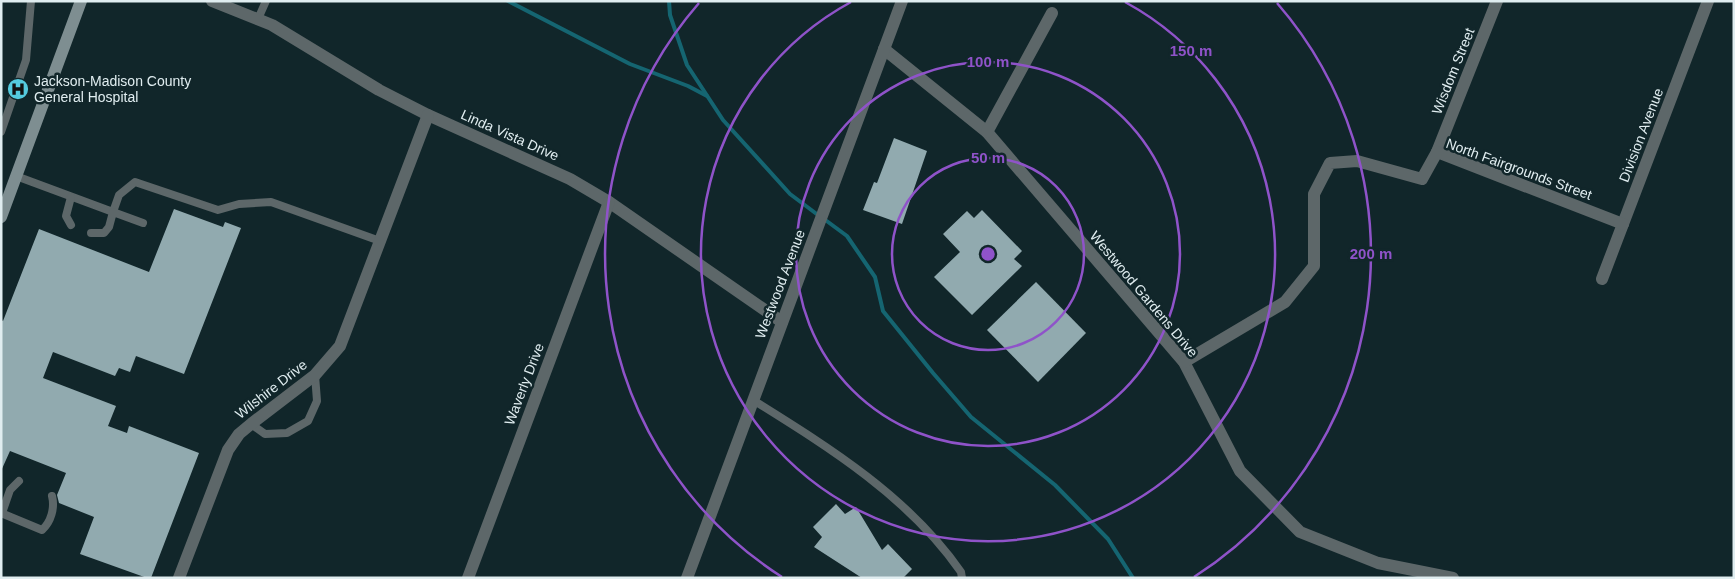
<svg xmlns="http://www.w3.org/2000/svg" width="1735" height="579" font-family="Helvetica,sans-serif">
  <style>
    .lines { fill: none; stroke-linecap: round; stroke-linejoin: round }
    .stream { stroke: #156571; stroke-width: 4 }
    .building { fill: #91aaaf }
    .service { stroke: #5d6769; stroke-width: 8 }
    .minor { stroke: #5d6769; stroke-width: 12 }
    .secondary { stroke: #7e8e91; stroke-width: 12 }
    .ring { fill: none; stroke: #8f53c9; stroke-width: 2.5 }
    .labels { text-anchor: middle; stroke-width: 5; stroke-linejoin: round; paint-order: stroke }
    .street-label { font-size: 14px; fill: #e0edf0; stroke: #11262a }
    .poi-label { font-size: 14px; fill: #e0edf0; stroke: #11262a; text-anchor: start }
    .centre { fill: #8f53c9; stroke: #11262a; stroke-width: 2.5 }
    .ring-label { font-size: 15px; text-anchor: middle; font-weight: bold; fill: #8f53c9; stroke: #11262a; stroke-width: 5; stroke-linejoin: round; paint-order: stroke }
  </style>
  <rect width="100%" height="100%" fill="#11262a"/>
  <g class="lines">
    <g class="stream">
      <polyline points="508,1 630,64 688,86 707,96"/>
      <polyline points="669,1 670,15 687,65 723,120 790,194 818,215"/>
      <polyline points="824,219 847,236 875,277 883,311 933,373 971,417 1055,485 1108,539 1133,578"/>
    </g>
  </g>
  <g class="building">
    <polygon points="894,138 927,151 902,224 863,210 874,182 877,183"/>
    <polygon points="174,209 223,227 225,222 241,228 184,374 136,356 130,372 119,368 115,376 53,352 43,378 116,406 108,426 127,433 129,426 199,453 151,578 147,578 80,554 94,517 59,503 57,495 66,473 10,451 1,471 1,320 3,321 39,229 149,272"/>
    <polygon points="982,210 1022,251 1014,259 1022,266 972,315 934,277 960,252 943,234 967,211 974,218"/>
    <polygon points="1036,282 1086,333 1038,382 987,330"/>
    <polygon points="836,504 845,514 856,507 882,550 888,544 912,569 903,578 862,578 814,547 822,537 813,527"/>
  </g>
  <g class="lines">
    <g class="service">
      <polyline points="258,19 266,1"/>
      <polyline points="1,132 26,60 31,1"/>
      <polyline points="16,176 113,212 119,195 135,182 218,210 239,204 271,202 380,241"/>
      <polyline points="71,197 66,216 71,225"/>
      <polyline points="91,233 104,233 109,227 113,212 143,223"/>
      <path d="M 753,400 C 830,448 909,497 961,572 L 962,578"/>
      <polyline points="251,424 265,434 287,433 308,421 317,401 315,375"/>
      <path d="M 1,513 L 42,530 C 51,522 55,508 52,496"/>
      <polyline points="2,513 10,490 19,481"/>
    </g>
    <g class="minor">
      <polyline points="212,1 272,25 379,90 428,115 570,179 609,202 782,322"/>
      <polyline points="884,49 987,132 1184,362 1240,471 1300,532 1378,563 1453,578"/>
      <polyline points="987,132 1052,13"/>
      <polyline points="1437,152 1497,1"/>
      <polyline points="1602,279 1708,1"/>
      <polyline points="1184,362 1285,302 1314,266 1314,194 1330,163 1357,161 1422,179 1437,152 1623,224"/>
      <polyline points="179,578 228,450 239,434 251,424 315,375 340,346 428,115"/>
      <polyline points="468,578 609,202"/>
      <polyline points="687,578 902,1"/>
    </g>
    <polyline class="secondary" points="1,217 81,1"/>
  </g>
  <g class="ring">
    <circle cx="988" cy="254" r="96"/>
    <circle cx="988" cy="254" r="192"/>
    <path d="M1125 2A287 287 0 1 1 851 2"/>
    <path d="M782 577A383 383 0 0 1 699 3M1277 3A383 383 0 0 1 1194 577"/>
  </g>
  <defs>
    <g id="hospital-disc" transform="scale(1.125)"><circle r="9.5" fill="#54cade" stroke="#11262a"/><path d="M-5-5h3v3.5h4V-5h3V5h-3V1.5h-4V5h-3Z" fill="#111"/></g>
  </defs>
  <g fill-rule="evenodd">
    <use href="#hospital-disc" x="18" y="89"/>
  </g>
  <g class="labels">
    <g class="street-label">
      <text transform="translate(1453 71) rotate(-68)" y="5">Wisdom Street</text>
      <text transform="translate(510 135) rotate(24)" y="5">Linda Vista Drive</text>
      <text transform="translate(1641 135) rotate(-69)" y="5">Division Avenue</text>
      <text transform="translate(1519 169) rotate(20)" y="5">North Fairgrounds Street</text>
      <text transform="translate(780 284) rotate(-69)" y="5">Westwood Avenue</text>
      <text transform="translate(1144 294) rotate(50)" y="5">Westwood Gardens Drive</text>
      <text transform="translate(524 384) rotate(-69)" y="5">Waverly Drive</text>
      <text transform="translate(271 389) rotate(-38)" y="5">Wilshire Drive</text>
    </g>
    <g class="poi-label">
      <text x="34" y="86">Jackson-Madison County<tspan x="34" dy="16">General Hospital</tspan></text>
    </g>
  </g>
  <circle cx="988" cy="254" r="8" class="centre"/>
  <g class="ring-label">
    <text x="1191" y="56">150 m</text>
    <text x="988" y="67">100 m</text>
    <text x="988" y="163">50 m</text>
    <text x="1371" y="259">200 m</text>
  </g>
  <rect width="1735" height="579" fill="none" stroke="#e0edf0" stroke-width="5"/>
</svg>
